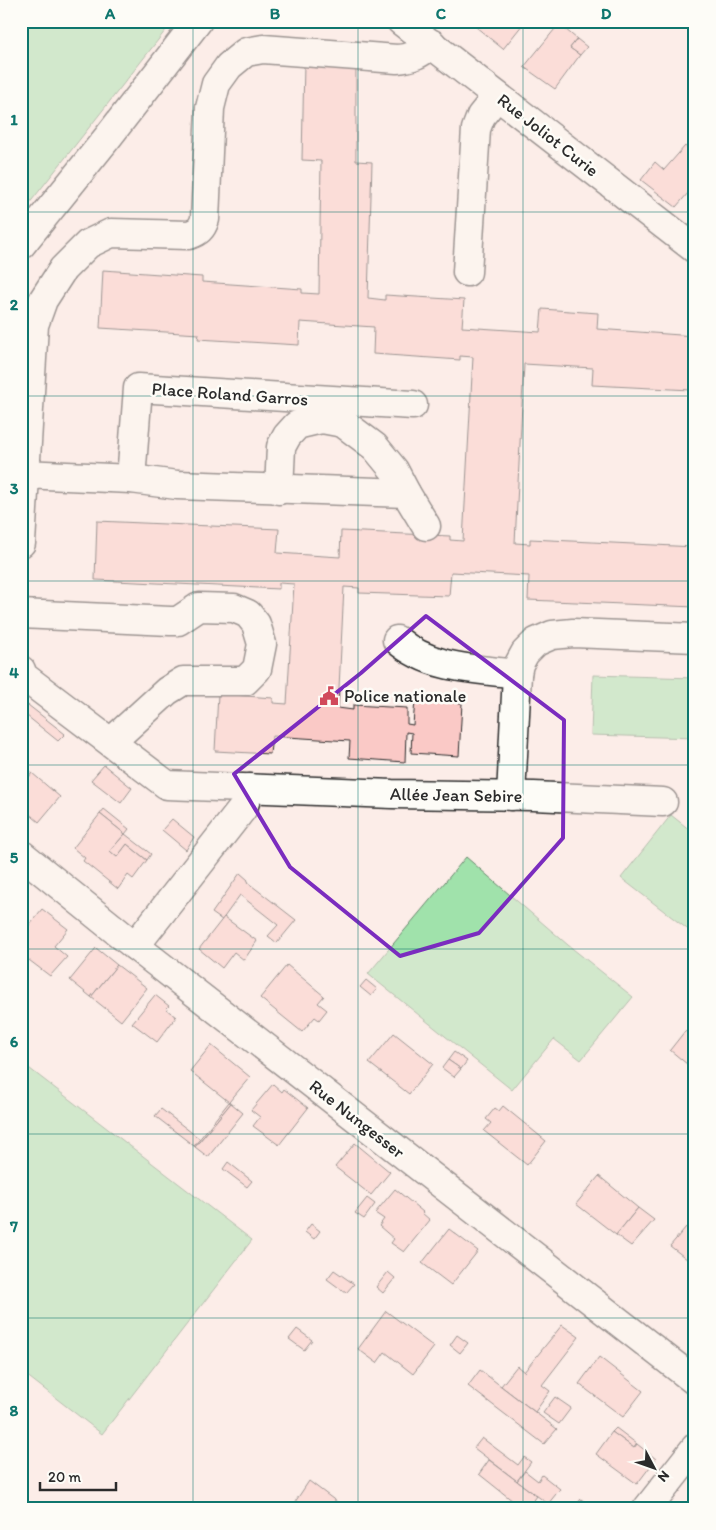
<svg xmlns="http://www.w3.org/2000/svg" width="716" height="1530" font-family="Itim,sans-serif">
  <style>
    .green { fill: #a0e2ab; stroke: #66866b }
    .building { fill: #fac9c6; stroke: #2b2b2b }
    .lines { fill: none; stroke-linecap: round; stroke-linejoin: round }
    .minor-casing { stroke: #2b2b2b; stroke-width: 31 }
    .minor { stroke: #fdfcf7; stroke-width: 28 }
    .marked { fill: none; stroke: #7b2cbf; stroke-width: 4; stroke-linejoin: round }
    .grid { fill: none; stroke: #0f766e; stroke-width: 1; stroke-opacity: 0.55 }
    .labels { text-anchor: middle; stroke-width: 5; stroke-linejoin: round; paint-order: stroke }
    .street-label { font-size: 18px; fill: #2b2b2b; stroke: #fdfcf7 }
    .poi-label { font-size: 18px; fill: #2b2b2b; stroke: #fdfcf7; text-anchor: start }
    .neatline { fill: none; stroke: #0f766e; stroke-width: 2 }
    .grid-label { font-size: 16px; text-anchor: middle; font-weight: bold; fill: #0f766e }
  </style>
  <rect width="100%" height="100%" fill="#fcede8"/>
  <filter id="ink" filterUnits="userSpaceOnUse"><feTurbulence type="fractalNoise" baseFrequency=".02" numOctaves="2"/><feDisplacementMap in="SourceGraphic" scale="10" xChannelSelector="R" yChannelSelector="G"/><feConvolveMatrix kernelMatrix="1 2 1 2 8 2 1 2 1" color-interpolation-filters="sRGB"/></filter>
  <g filter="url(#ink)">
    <g class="green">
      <polygon points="21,21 173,21 21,214"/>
      <polygon points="593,675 695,678 695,738 591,735"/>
      <polygon points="671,815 695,834 695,935 621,878"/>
      <polygon points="466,857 568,945 633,997 581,1060 554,1039 512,1090 368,974"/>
      <polygon points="21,1062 252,1240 102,1434 21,1371"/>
    </g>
    <g class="building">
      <polygon points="480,21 520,21 523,24 503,49 476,27"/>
      <polygon points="559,24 577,39 570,48 580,55 555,89 524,67"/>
      <polygon points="577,39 587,47 580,55 570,48"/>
      <polygon points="304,63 356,63 356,161 372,162 368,298 385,300 385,295 464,300 462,327 540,332 542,309 598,313 597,329 694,336 691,390 592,385 593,368 524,364 515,543 530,544 530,539 695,547 695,607 528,600 529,576 451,572 449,596 359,593 359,588 344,587 338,708 353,710 353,705 407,708 407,724 413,725 415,700 462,703 459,756 411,753 412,733 406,732 405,762 349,758 350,741 272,736 270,754 215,751 218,694 273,698 273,703 287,704 294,584 279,583 279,589 95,580 97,521 279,529 277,553 340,557 341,531 450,536 450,540 463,541 473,357 460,356 460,360 373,354 374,327 300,322 299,345 198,339 199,334 100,328 103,270 202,277 202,282 302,289 302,293 319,294 321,161 302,160"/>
      <polygon points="685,146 695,154 695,185 676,207 641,180 655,162 664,170"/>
      <polygon points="28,705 65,734 58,741 22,712"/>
      <polygon points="21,764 32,773 21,787"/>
      <polygon points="104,765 132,788 121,803 91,780"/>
      <polygon points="32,773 60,797 39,822 21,807 21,787"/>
      <polygon points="104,809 129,829 125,834 100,814"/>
      <polygon points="100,814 125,834 110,851 117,857 127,844 147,860 133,879 128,875 118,889 83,861 85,858 73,848"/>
      <polygon points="172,819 194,837 186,850 162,830"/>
      <polygon points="125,834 151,854 147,860 127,844 117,857 110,851"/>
      <polygon points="240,873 248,880 247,882 296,920 277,943 268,936 278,925 240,895 222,920 212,913"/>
      <polygon points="42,909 68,929 54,946 67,957 50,976 21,954 21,935"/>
      <polygon points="224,917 257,941 244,960 234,952 222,968 199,949"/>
      <polygon points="96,948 117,965 91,997 70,980"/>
      <polygon points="117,965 147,988 121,1021 91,997"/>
      <polygon points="287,965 324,996 318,1003 327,1010 319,1020 315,1017 302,1032 260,998"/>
      <polygon points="366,980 377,989 371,996 360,987"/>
      <polygon points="155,995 169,1006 166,1009 176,1017 157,1042 132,1023"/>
      <polygon points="685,1031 695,1039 693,1069 670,1050"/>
      <polygon points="394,1033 433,1064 409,1094 369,1063"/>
      <polygon points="211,1045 250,1077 229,1102 190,1071"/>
      <polygon points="454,1052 467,1061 461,1069 448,1060"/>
      <polygon points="448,1060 461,1069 454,1077 442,1068"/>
      <polygon points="273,1084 282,1092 284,1089 308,1108 279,1145 253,1126 260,1117 251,1110"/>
      <polygon points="229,1102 231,1103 195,1147 194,1146"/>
      <polygon points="231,1103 243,1113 208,1157 195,1147"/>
      <polygon points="503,1106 546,1141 527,1165 484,1131 491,1123 486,1119 495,1108 499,1111"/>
      <polygon points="161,1109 200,1139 194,1146 155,1116"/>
      <polygon points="355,1143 390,1172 371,1195 335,1167"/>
      <polygon points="228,1162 252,1181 247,1187 223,1169"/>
      <polygon points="599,1176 638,1208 616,1235 576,1204"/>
      <polygon points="395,1189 423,1212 422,1213 430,1220 404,1252 391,1243 394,1239 379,1226 384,1219 375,1213"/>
      <polygon points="367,1198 375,1204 364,1219 355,1213"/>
      <polygon points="638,1208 654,1220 631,1246 616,1235"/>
      <polygon points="311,1224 320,1231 314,1239 305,1232"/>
      <polygon points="686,1227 695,1234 695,1260 692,1263 670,1246"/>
      <polygon points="449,1229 478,1251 451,1285 422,1263"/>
      <polygon points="334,1270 354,1284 346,1293 327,1279"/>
      <polygon points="388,1272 395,1278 383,1293 376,1287"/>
      <polygon points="386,1311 434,1347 413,1374 385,1352 377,1363 358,1349"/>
      <polygon points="562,1325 579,1337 542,1385 550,1391 535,1412 501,1386 517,1366 524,1372"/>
      <polygon points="297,1329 312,1340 304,1350 289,1339"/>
      <polygon points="457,1335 468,1343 460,1353 450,1345"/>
      <polygon points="599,1357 643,1391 623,1417 579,1384"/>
      <polygon points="480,1370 557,1429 544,1444 468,1386"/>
      <polygon points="555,1397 571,1408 559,1424 543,1413"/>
      <polygon points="616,1428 637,1444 634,1448 612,1432"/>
      <polygon points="612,1432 634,1448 637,1444 656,1459 637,1484 596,1454"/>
      <polygon points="482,1438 518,1465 524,1457 531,1462 517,1481 474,1448"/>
      <polygon points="489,1460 537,1496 529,1507 531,1509 523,1509 479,1474"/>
      <polygon points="525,1471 538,1481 542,1475 560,1489 548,1504 517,1481"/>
      <polygon points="309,1481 341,1505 343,1503 351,1509 299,1509 293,1505"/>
      <polygon points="581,1499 594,1509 573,1509"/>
    </g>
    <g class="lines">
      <g class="minor-casing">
        <g id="minor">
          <polyline points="401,21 695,249"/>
          <polyline points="21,245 108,137 198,21"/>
          <polyline points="467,272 476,129 481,116 497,96"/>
          <polyline points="24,474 131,479 177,485 406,493 426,526"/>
          <polyline points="131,479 138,388 413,405"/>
          <polyline points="279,490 281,447 287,436 297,425 322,419 343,423 375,447 394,470 406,493"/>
          <path d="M 21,543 L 34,325 L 43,300 L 63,269 L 88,244 L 111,233 L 189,235 C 198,232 202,229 205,219 L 210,108 L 216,84 L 229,66 L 246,52 L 263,49 L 397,59 C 412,58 420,54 432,44"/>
          <polyline points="21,614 170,621 178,621 199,607 234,608 248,614 256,624 262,644 257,669 245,681 183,681 167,691 111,742"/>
          <path d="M 397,640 C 430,669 476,669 517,674"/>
          <polyline points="21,670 23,676 167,785 392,794 534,796 663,802"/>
          <polyline points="511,796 517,674 519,664 525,653 536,642 552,635 573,633 695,638"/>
          <polyline points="21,854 135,946 695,1381"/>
          <polyline points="135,946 243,808 250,788"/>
          <polyline points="647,1509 695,1448"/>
        </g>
      </g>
      <use href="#minor" class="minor"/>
    </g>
  </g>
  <path d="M0 0H716V1530H0ZM 426,616 L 564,720 L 563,838 L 479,933 L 400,956 L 290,867 L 234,774 L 361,673 Z" fill="#fcede8" fill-opacity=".55" fill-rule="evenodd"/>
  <path class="marked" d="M 426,616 L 564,720 L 563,838 L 479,933 L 400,956 L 290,867 L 234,774 L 361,673 Z"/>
  <path class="grid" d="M 193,21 L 193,1509M 358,21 L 358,1509M 523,21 L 523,1509M 21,212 L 695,212M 21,396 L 695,396M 21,581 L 695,581M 21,765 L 695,765M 21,949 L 695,949M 21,1134 L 695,1134M 21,1318 L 695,1318"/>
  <defs>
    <g id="civic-bare" transform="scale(1.5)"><path d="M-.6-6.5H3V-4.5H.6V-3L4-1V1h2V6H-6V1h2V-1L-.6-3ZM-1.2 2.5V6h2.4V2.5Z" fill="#d1495b" stroke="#fdfcf7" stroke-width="2.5" paint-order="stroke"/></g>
  </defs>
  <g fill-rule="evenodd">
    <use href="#civic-bare" x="329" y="696"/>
  </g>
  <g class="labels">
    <g class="street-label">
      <text transform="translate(548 135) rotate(38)" y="6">Rue Joliot Curie</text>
      <text transform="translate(230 394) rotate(4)" y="6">Place Roland Garros</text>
      <text transform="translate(456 795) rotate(1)" y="6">Allée Jean Sebire</text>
      <text transform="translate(357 1119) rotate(38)" y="6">Rue Nungesser</text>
    </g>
    <g class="poi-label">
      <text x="344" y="702">Police nationale</text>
    </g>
  </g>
  <rect width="716" height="1530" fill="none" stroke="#fdfcf7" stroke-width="55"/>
  <g transform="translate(654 1468) rotate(131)" stroke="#fdfcf7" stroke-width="4" paint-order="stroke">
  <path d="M0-4L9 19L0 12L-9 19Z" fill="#2b2b2b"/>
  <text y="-8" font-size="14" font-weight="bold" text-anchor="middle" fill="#2b2b2b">N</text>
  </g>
  <path d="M40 1482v8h76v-8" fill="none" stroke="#2b2b2b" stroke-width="2.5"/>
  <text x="48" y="1482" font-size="15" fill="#2b2b2b" stroke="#fdfcf7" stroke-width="4" paint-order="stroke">20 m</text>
  <rect x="28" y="28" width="660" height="1474" class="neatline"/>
  <g class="grid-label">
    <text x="110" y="19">A</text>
    <text x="275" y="19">B</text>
    <text x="441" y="19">C</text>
    <text x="606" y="19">D</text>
    <text x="14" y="125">1</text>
    <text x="14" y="310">2</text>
    <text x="14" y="494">3</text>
    <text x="14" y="678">4</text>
    <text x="14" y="863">5</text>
    <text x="14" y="1047">6</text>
    <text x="14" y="1232">7</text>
    <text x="14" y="1416">8</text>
  </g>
</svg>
